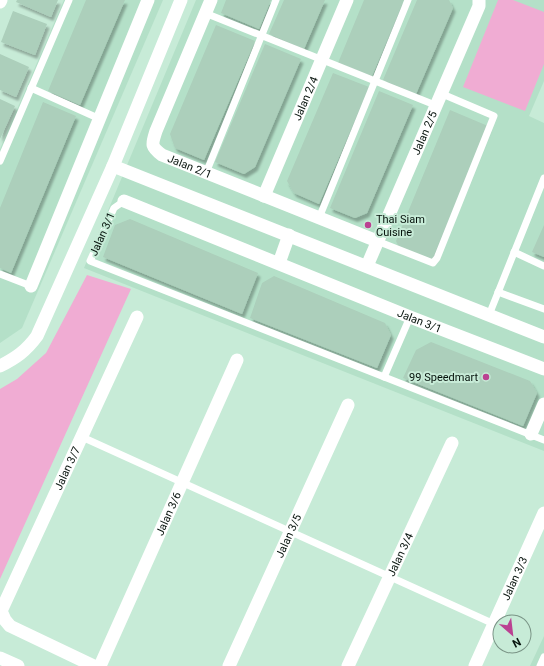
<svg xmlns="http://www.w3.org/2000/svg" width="544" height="666" font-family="Roboto,sans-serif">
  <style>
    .built { fill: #b4e0c8 }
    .park { fill: #f0acd3 }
    .building { fill: #accfbb; filter: url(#shadow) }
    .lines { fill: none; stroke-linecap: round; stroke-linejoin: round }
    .lane { stroke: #fff; stroke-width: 7 }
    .street { stroke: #fff; stroke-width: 13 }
    .poi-dot { fill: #bb4192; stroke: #c7ebd7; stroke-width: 1.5 }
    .labels { text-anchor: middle; stroke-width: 4; stroke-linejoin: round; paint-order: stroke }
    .street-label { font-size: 11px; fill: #06120c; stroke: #c7ebd7 }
    .poi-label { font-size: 11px; fill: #06120c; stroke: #c7ebd7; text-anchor: start }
  </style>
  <defs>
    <filter id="shadow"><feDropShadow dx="2.5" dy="4" stdDeviation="1" flood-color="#0004"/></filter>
  </defs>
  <rect width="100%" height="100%" fill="#c7ebd7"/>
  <g class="built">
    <polygon points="64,0 163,0 22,328 0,343 0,149"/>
    <polygon points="196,0 544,0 544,81 529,116 544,123 544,451 84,268"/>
    <polygon points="544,636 544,666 530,666"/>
  </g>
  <g class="park">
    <polygon points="498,0 513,0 544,12 544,64 525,111 463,87"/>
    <polygon points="87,275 131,289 0,579 0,389 17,379 46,353"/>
  </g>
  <g class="building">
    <polygon points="17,0 58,0 51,17 16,2"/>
    <polygon points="86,0 125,0 80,105 48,91"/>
    <polygon points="226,0 271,0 259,29 221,13"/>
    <polygon points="284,0 325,0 304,49 269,34"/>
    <polygon points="364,0 404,0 372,76 338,63"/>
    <polygon points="417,0 449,0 453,8 416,94 383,80"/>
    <polygon points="13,11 47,24 35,55 1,42"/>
    <polygon points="216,25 255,41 204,160 175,148 170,134"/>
    <polygon points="265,44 301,59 255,167 244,174 215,162"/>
    <polygon points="0,54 29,67 16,97 0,90"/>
    <polygon points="333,73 369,87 319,204 294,193 287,181"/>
    <polygon points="379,91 413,105 367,213 355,218 330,208"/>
    <polygon points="0,99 15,106 0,139"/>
    <polygon points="43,102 76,116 11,273 0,268 0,208"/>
    <polygon points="450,110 488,126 432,260 400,249 396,241"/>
    <polygon points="130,219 258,273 242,314 103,257 115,225"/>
    <polygon points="544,225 544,257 532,252"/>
    <polygon points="274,276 385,323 391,335 377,368 250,318 262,283"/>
    <polygon points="431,342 530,381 537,393 523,426 403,378 416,350"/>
  </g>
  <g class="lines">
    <g class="lane">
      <polyline points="205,13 435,105"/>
      <polyline points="31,88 100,119"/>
      <polyline points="0,161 69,0"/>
      <polyline points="206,173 276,0"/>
      <polyline points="124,201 114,208 90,261 544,440"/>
      <polyline points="319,218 408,0"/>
      <polyline points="377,241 433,263 437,258 494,116 440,93"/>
      <polyline points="514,252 544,266"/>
      <polyline points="0,274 31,286"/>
      <polyline points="498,292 544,309"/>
      <polyline points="489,315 544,178"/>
      <polyline points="384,377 410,317"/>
      <polyline points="82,437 494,624"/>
      <polyline points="540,666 544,657"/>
    </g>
    <g class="street">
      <path id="s1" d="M 211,0 L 156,131 C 152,144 150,146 162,155 L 377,241"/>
      <polyline points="0,2 1,0"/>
      <polyline points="113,166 544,337"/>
      <path id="s2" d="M 264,196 L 347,0"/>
      <path id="s3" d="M 124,201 L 410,317 L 544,369"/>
      <polyline points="279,263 289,235"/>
      <path id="s4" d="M 367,266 L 479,6 L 479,0"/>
      <polyline points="31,286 148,0"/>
      <path d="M 0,366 C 16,358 26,351 37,336 L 113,166 L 181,0"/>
      <polyline points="531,434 544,404"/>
      <polyline points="0,658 18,666"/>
      <path id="s5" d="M 94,666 L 10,626 L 5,620 L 1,611 L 137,317"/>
      <path id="s6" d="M 100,666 L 237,360"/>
      <path id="s7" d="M 229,666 L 348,405"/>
      <path id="s8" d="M 348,666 L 452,443"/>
      <path id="s9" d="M 475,666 L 544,513"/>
    </g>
  </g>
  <g class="poi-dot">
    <circle cx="368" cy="225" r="4"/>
    <circle cx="486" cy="377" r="4"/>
  </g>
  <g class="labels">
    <g class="street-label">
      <text dy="4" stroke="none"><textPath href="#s2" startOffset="106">Jalan 2/4</textPath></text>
      <text dy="4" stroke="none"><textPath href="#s4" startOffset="145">Jalan 2/5</textPath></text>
      <text dy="4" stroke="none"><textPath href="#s1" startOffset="200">Jalan 2/1</textPath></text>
      <text transform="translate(102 234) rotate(-66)" y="4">Jalan 3/1</text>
      <text dy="4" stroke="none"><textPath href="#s3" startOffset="319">Jalan 3/1</textPath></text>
      <text dy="4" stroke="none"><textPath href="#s5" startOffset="268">Jalan 3/7</textPath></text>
      <text dy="4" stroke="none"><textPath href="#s6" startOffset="167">Jalan 3/6</textPath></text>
      <text dy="4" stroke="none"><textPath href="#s7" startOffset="143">Jalan 3/5</textPath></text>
      <text dy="4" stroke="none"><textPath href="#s8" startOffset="123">Jalan 3/4</textPath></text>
      <text dy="4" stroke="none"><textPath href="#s9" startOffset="96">Jalan 3/3</textPath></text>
    </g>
    <g class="poi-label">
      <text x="376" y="223">Thai Siam<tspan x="376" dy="13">Cuisine</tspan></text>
      <text x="478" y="381" text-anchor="end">99 Speedmart</text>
    </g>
  </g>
  <g transform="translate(512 634) rotate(152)"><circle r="19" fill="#c7ebd7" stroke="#7a9486"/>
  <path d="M0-3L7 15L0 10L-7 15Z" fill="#bb4192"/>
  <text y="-6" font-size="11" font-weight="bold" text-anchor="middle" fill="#06120c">N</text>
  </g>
</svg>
